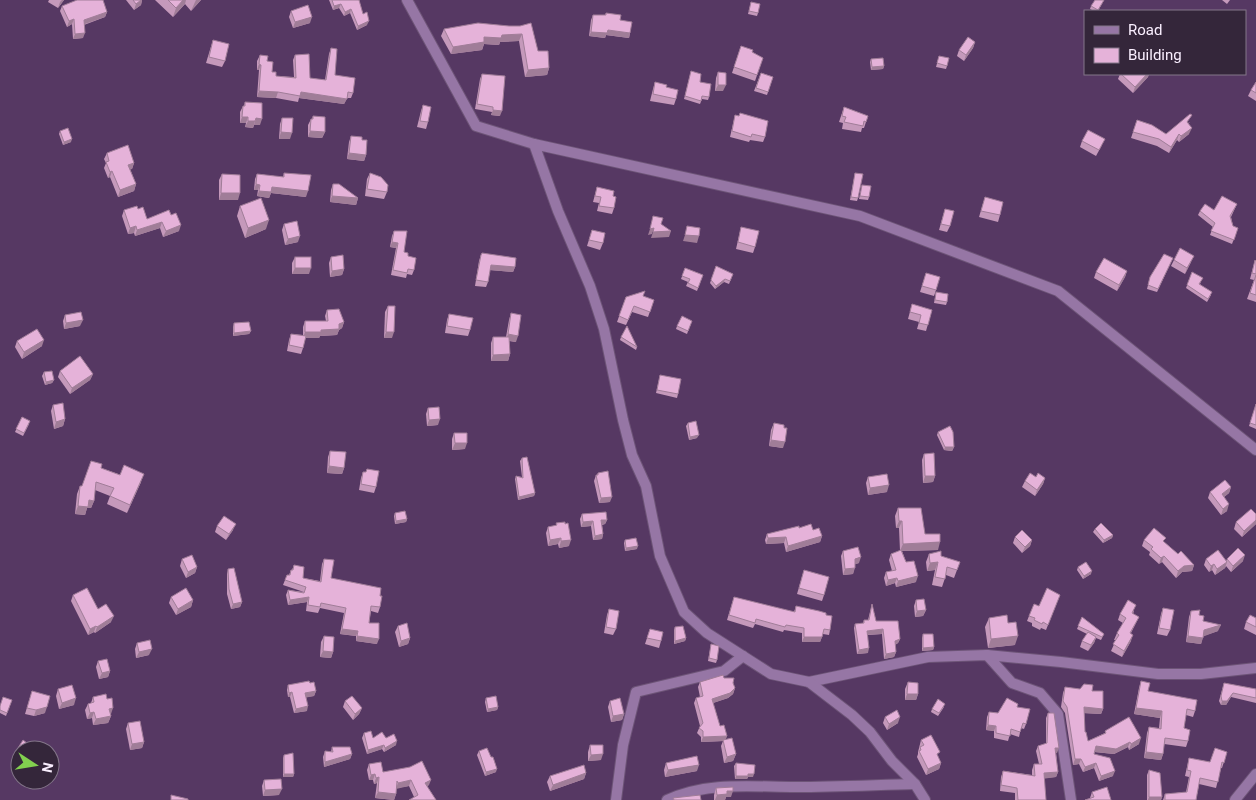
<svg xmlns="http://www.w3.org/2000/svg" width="1256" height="800" font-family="Roboto,sans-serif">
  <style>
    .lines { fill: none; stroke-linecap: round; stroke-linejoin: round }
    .minor-casing { stroke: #6d5477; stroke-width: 12 }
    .minor { stroke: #9676a5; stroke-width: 10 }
    .wall { fill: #c599bb }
    .shaded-wall { fill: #a07d98 }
    .building { fill: #e5b2d9; stroke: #a07d98 }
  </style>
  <rect width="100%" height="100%" fill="#563863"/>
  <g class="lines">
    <g class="minor-casing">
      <g id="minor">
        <polyline points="407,0 476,126 534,144"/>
        <polyline points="987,655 1012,683 1040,693 1058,714 1071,800"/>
        <polyline points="809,682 928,657 987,655 1061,662 1158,674 1201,674 1256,668"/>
        <polyline points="616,800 623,745 636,692 724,671 743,656"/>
        <path d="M 667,800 C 708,781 752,787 796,787 C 835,787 875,785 915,784"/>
        <polyline points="925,800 915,784 892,761 870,732 852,715 809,682 771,674 707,633 684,612 660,556 646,486 632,455 623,420 604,329 590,286 558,211 534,144 860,216 1058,291 1256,450"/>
        <polyline points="1235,800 1256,774"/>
      </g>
    </g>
    <use href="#minor" class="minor"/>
  </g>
  <g class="wall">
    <polygon points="49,0 64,0 58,8 48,2"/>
    <polygon points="126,0 142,0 141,5 134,10"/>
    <polygon points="155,0 201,0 191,11 185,4 173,17"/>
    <polygon points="329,0 359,0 363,14 367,25 357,30 350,13 344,16 339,8 333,10"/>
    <polygon points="1104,0 1098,11 1094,11 1090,9 1091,6"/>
    <polygon points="1222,0 1230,0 1227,4"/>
    <polygon points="751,2 758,13 757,16 748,14"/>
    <polygon points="62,6 107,12 105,17 84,25 83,38 73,39 72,24 67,27 60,11"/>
    <polygon points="291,11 310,23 293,28 289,17"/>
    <polygon points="606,13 630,33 629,38 606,35 605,38 589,36 591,20 593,15 605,15"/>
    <polygon points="520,26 549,68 547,75 525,77 519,41 500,42 499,45 484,44 482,50 451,54 441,36 444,29"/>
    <polygon points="213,40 225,61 222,67 206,63"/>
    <polygon points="975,42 973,48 964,61 957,56 959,50"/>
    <polygon points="741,46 763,58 755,81 732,73"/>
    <polygon points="331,48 335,75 353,93 351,98 347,98 344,104 299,98 298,102 276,98 257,97 259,70 257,70 257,61 260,55 267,61 272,72 276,76 294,77 293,60 295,55 310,78 325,80 329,54"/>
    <polygon points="939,56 947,66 946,69 936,67"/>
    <polygon points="871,59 884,66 883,69 871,70 870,62"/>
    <polygon points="691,71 700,82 709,97 708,100 702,99 700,104 684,99"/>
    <polygon points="718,72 723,91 715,91 716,78"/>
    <polygon points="761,73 773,77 767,95 754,91"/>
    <polygon points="482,74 500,116 491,115 492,112 475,109 480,79"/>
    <polygon points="1120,74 1149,74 1148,77 1133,93 1118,79"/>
    <polygon points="655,82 666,87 676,99 674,105 650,101 653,89"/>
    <polygon points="1256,82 1256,101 1248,96 1251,90"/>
    <polygon points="245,102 260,125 254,125 253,128 245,127 246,123 240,123 240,112 243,106 244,106"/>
    <polygon points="423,105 428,122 426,129 417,127 421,111"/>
    <polygon points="844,107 868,116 864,128 862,128 861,132 842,129 843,123 839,122"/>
    <polygon points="735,115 739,116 765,137 763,142 750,140 749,142 730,137"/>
    <polygon points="313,116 325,132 322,138 308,137 308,125 311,119 312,119"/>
    <polygon points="282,118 290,139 279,139 280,124"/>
    <polygon points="1137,120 1166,134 1190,122 1188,124 1189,134 1179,142 1177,140 1169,153 1157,146 1131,138"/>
    <polygon points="60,131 71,142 63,145 59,134"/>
    <polygon points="351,136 366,155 364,161 347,159 349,142"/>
    <polygon points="1082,141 1102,145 1096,156 1080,147"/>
    <polygon points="107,153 134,163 132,169 130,169 136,184 134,191 118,197 110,177 108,178 104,168 106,163 104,159"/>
    <polygon points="284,173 306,197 271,193 269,198 257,196 258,190 254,190 255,179 257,174 283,177"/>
    <polygon points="370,173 387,192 384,199 365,196 367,179"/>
    <polygon points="855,173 858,198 857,201 850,200"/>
    <polygon points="222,174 238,200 219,200 219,180"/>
    <polygon points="333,184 358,198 356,205 330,202 331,190"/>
    <polygon points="862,185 869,197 868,200 859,199"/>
    <polygon points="597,187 613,196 614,208 612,214 597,211 599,203 593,202"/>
    <polygon points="985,197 1000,215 998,222 979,217"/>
    <polygon points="1237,204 1231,217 1233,226 1238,228 1232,244 1210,235 1213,227 1198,215 1200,211 1214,210"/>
    <polygon points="240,206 266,229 245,238 237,216"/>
    <polygon points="138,209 147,219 169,210 179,231 163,237 160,228 135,236 134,233 128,234 122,216 124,210"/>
    <polygon points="945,209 950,226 947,232 939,230"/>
    <polygon points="284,224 298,242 285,245 282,230"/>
    <polygon points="741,227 755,247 753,253 736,249"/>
    <polygon points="592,230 603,243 600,250 587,246"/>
    <polygon points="394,231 404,252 408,256 414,270 412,275 407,274 406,278 391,275 396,248 390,247 392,236"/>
    <polygon points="481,255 515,267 513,272 490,270 488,282 486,287 475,286 479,261"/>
    <polygon points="295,257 309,274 292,274 292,263"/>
    <polygon points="331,257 344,269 342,275 330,277 329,263"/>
    <polygon points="1173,258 1157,292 1147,289 1150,277"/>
    <polygon points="1174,260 1191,262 1185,274 1171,266"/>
    <polygon points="1255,260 1256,261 1256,302 1247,299 1254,280 1250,279"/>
    <polygon points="716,266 733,274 729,284 724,282 715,289 710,283"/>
    <polygon points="685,268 703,275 697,291 686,286 688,282 681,279"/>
    <polygon points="1127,271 1125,277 1117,291 1094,278 1096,272"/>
    <polygon points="1192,272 1201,281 1200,284 1211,295 1207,302 1186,288"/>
    <polygon points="926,273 936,290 934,296 920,292"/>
    <polygon points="936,292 947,302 946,305 934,303"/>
    <polygon points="643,296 654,300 648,317 632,312 626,325 617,322 626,297"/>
    <polygon points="912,304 932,310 926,331 917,329 919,322 908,319"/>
    <polygon points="388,306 392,338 384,338 385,312"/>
    <polygon points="327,310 344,322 342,328 339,330 337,335 320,336 319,338 305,338 303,348 301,354 287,351 289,340 291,334 303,335 303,327 305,321 326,321 325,316"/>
    <polygon points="511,313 516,342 509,341 510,354 508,361 491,361 491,343 493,337 506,337 509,320"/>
    <polygon points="449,314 470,330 468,336 445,333 447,320"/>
    <polygon points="65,315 80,326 64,329 63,321"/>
    <polygon points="692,321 687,334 676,329 677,326"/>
    <polygon points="234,323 251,331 249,334 233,336 233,327"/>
    <polygon points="621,337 637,347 636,350 620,340"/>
    <polygon points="17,341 42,346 22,359 15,347"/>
    <polygon points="60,371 93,374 90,380 70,394 58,377"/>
    <polygon points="44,372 54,380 52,383 45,385 42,376"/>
    <polygon points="660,375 678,394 677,398 656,393"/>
    <polygon points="1256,404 1256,429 1249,426"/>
    <polygon points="53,405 65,419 63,426 54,429 51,411"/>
    <polygon points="428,408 438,425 427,426 426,414"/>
    <polygon points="22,417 29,424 23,436 15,432"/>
    <polygon points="688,423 697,438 689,440 686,426"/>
    <polygon points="774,423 783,448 769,446 771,430"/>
    <polygon points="938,432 954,447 952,451 944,450 937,435"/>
    <polygon points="454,433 465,449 452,450 452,439"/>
    <polygon points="330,451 344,468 342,474 327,473 328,457"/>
    <polygon points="924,454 935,476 933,482 923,483 922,460"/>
    <polygon points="522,458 535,493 534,496 518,500 515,479 516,476 522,477 520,461"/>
    <polygon points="101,468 141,482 127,513 107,504 110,496 95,490 94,501 91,508 87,508 85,515 75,514 77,494 80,486 82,486"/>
    <polygon points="367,469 376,487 374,493 359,490 361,478 363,472 366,472"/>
    <polygon points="598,473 610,502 599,503 594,481 596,475 597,475"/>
    <polygon points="868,477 887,492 868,495 866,483"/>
    <polygon points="1045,478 1043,484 1035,496 1022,487 1025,481"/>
    <polygon points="1231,487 1229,493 1224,497 1227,511 1221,515 1208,498 1210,492"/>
    <polygon points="898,508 925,534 938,550 902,551 906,562 916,582 896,587 895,583 886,586 884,578 886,572 892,571 889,560 891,554 900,551 899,528 896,528 895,516"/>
    <polygon points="395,513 407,519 406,522 395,524 394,516"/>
    <polygon points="582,514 607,520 605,524 602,525 603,534 602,539 593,540 591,526 581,527 580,519"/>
    <polygon points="1256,514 1256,524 1242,537 1234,529 1236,522"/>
    <polygon points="556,523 569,546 559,548 558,544 548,546 546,533 548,527 556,526"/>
    <polygon points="217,526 233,530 226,540 215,532"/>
    <polygon points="799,528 822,536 820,542 786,552 784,543 766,544 765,540 767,534"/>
    <polygon points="1095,529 1113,535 1112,538 1103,543 1093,532"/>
    <polygon points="1015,537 1032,540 1030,546 1022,553 1013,543"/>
    <polygon points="625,540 637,549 625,551 624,543"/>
    <polygon points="1144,540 1164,542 1178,554 1194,565 1192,571 1182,572 1176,578 1162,562 1159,564 1149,555 1150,552 1142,546"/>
    <polygon points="843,551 859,563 855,564 853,574 843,575 841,556"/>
    <polygon points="929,554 941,556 960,562 954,578 946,575 942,587 932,585 935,570 927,571 926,562"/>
    <polygon points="182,559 197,567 195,573 186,578 180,566"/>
    <polygon points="324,559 331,578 380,596 380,607 378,613 371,611 369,623 377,644 356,641 356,636 340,634 344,613 320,608 318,613 306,611 307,602 288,605 286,595 288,590 304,592 283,585 287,575 289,575 291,570 292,570 294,565 303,578 320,581 322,564"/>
    <polygon points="1206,559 1226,561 1227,559 1243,561 1231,572 1226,566 1225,568 1215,575 1212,570 1209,572 1204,565"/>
    <polygon points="1078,567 1091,574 1083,579 1077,570"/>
    <polygon points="228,569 242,602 240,607 231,609 227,594 227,574"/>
    <polygon points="804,570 824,595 822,601 797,594"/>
    <polygon points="73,595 98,609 111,622 95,633 94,632 88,635 71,601"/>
    <polygon points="1060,595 1046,630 1041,628 1040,630 1032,626 1032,623 1027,621 1029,616 1039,606"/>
    <polygon points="171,597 193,600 191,607 176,615 169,603"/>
    <polygon points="734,597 794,612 796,606 826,615 830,630 829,635 823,634 820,642 802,642 802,633 784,630 783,632 755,624 753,628 727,620"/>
    <polygon points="916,600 926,610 923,616 915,617 914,606"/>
    <polygon points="872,604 876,621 900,639 898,643 895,645 896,652 894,657 884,659 882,634 868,635 868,653 857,654 854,628 855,624 863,623 864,620 868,620"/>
    <polygon points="1163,608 1170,630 1167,636 1157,634 1161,614"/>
    <polygon points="609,609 616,629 613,635 604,633 607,615"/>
    <polygon points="1134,611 1133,614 1139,617 1131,633 1131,641 1122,657 1111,651 1116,640 1114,640 1117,633 1123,623 1118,620 1120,614"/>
    <polygon points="1191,611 1199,615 1203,621 1218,631 1203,636 1201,644 1186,642 1189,617"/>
    <polygon points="1082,617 1104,634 1101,640 1096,638 1094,643 1088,651 1080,647 1082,641 1087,634 1077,629"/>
    <polygon points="989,618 1008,623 1015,645 988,648 985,627"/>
    <polygon points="1256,618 1256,635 1244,629 1246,622"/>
    <polygon points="398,626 410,638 408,644 399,647 395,632"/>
    <polygon points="675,627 686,638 685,641 674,644 674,630"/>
    <polygon points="650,629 661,641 659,648 645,644"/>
    <polygon points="923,634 934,647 933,650 922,651 922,638"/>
    <polygon points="324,636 333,652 331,658 320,657 321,642"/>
    <polygon points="137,643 149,655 136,658 135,649"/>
    <polygon points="711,644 717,660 716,663 708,661"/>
    <polygon points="98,661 110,671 108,677 99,679 96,667"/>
    <polygon points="724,678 733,683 735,688 733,694 728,698 713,703 720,726 727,736 725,740 736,754 733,761 724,763 721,746 723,741 701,742 701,737 697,733 700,726 694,703 696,698 700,697 698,687 700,682"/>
    <polygon points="1141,681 1148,691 1195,711 1193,717 1186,715 1184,728 1188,741 1186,747 1164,744 1163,754 1161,760 1144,758 1147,733 1149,727 1159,728 1160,718 1134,714 1139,688"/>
    <polygon points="908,682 918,694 916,700 905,700 905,689"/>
    <polygon points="310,683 316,691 314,696 306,697 307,711 294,713 290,697 288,697 287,690 288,685"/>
    <polygon points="1224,683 1256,689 1256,703 1231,697 1226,705 1221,705 1219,701"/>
    <polygon points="1065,687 1092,691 1103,709 1101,714 1084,713 1085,732 1088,741 1105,733 1105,731 1139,744 1129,750 1128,747 1114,754 1095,752 1094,754 1113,776 1099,781 1094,768 1083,772 1079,764 1073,765 1065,713 1061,707 1063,693"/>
    <polygon points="58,689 74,705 59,709 56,696"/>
    <polygon points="32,691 45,713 34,716 25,714"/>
    <polygon points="93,697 111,714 110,714 111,716 108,723 93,725 92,718 87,719 85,710 88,704 91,703"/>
    <polygon points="486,698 498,707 497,710 487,712 485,702"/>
    <polygon points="12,700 6,716 0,713 0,706"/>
    <polygon points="345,701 362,708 359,714 353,720 343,707"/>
    <polygon points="610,701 624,714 622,720 611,722 608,707"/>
    <polygon points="944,707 938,716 931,712 932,709"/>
    <polygon points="1017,707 1026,724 1024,729 1021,728 1019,737 1010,734 1008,741 994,738 994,731 986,730 987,717 989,712 998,713"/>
    <polygon points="1048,713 1057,753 1056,753 1058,772 1056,777 1044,778 1046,800 1015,800 1015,793 1000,791 1001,777 1003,771 1032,775 1032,770 1034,764 1039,764 1036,751 1038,746 1046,744 1046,718"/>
    <polygon points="885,717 898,723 887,730 883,723"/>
    <polygon points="128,723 144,742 142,748 130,750 126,729"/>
    <polygon points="364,733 373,738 386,738 396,745 384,752 382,749 367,754 362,738"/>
    <polygon points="921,740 938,757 941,763 939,769 926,775 917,757 918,754 918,752"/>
    <polygon points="590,745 601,760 588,761 588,752"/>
    <polygon points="332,747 352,754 350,759 324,767 323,757 325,751 331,752"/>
    <polygon points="18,748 36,750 20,750 20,757 15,754"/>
    <polygon points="479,751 496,772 485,776 477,755"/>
    <polygon points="1227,752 1222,768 1221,768 1216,788 1199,784 1196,800 1163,800 1165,794 1186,792 1189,777 1185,776 1189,758 1210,762"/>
    <polygon points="284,755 294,774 293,777 283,777 283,758"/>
    <polygon points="666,763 697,771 665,777 664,770"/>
    <polygon points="736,763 753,777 748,777 747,779 735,779 734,766"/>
    <polygon points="369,764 383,772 429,785 427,786 436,800 414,797 409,786 396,788 396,794 394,800 375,798 377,783 374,784 373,780 369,780 367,770"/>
    <polygon points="1149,770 1162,797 1161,800 1147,800 1147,775"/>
    <polygon points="586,773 584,779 550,791 547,782 550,776"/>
    <polygon points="264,780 279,795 263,796 262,786"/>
    <polygon points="716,788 731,797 726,797 725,800 714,800 714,795"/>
    <polygon points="1092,792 1111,800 1090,798"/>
  </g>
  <g class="shaded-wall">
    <polygon points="62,0 64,0 58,8 60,2"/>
    <polygon points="141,0 142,0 141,5 134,10 136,4"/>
    <polygon points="183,0 186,0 185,4 173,17 176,8"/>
    <polygon points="196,0 201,0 191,11 195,2"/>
    <polygon points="341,4 339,8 333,10 334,6"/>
    <polygon points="351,9 350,13 344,16 345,12"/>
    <polygon points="107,12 105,17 82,25 84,20"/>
    <polygon points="312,17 310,23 293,28 295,22"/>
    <polygon points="74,19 72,24 67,27 69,21"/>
    <polygon points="369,21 367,25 357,30 358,26"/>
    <polygon points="608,30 630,33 629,38 606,35 605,38 589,36 591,32"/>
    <polygon points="85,33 83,38 73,39 75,34"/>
    <polygon points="522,34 519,41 500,42 499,45 484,44 482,50 451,54 453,47 484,37 502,35"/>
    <polygon points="975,42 973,48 964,61 966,55"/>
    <polygon points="259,64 261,65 259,70 257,70"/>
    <polygon points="884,66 883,69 871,70 872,67"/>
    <polygon points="549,68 547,75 525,77 528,70"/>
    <polygon points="1147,74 1149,74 1148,77 1133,93 1135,87"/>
    <polygon points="718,85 726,85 723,91 715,91"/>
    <polygon points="259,91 278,92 276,98 257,97"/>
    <polygon points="301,92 347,99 344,104 299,98"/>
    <polygon points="493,110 502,111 500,116 491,115"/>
    <polygon points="242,117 248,117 246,123 240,123"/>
    <polygon points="256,118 262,119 260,125 254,125"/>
    <polygon points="248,121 255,121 253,128 245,127"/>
    <polygon points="1192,128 1189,134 1179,142 1181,136"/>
    <polygon points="310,131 325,132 322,138 308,137"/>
    <polygon points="281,132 292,133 290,139 279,139"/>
    <polygon points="1179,134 1177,140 1169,153 1171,147"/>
    <polygon points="72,139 71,142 63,145 64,142"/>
    <polygon points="349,153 366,155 364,161 347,159"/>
    <polygon points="134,163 132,169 126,171 128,165"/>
    <polygon points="112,171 110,177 108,178 110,172"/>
    <polygon points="136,184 134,191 118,197 120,190"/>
    <polygon points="256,184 260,185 258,190 254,190"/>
    <polygon points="272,187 308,191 306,197 271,193 269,198 257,196 259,191"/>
    <polygon points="221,193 240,193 238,200 219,200"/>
    <polygon points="332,196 358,198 356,205 330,202"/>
    <polygon points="269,220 266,229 245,238 248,228"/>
    <polygon points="162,222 160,228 135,236 137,230"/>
    <polygon points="181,225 179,231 163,237 166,231"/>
    <polygon points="136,226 134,233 128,234 130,228"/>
    <polygon points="654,228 652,234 648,235 650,229"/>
    <polygon points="671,231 669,237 651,238 653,232"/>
    <polygon points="685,235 699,236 697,243 683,241"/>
    <polygon points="300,236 298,242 285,245 288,239"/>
    <polygon points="392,242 398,243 396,248 390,247"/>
    <polygon points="1194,256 1185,274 1187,268"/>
    <polygon points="491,265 515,267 513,272 489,270"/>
    <polygon points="295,268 311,268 309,274 292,274"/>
    <polygon points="344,269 342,275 330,277 332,271"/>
    <polygon points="1127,271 1125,277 1117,291 1119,285"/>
    <polygon points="725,279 724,282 715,289 716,286"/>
    <polygon points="83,320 80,326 64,329 66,323"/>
    <polygon points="344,322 342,328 339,330 337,335 320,336 319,338 303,338 305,332 321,330"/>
    <polygon points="251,331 249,334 233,336 234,333"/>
    <polygon points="386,332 394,332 392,338 384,338"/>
    <polygon points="508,334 518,336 516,342 506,340"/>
    <polygon points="44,340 42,346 22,359 24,352"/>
    <polygon points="510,354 508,361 491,361 493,355"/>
    <polygon points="93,374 90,380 70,394 72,388"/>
    <polygon points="54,380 52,383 45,385 46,382"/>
    <polygon points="65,419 63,426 54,429 56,422"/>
    <polygon points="440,419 438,425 427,426 429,420"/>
    <polygon points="699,435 697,438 689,440 690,437"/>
    <polygon points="771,440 785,442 783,448 769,446"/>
    <polygon points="455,443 467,443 465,449 452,450"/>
    <polygon points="945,447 954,447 952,451 944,450"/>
    <polygon points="329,466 344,468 342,474 327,473"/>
    <polygon points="144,474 141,482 127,513 130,505"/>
    <polygon points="925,476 935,476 933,482 923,483"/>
    <polygon points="1045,478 1043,484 1035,496 1037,490"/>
    <polygon points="889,485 887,492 868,495 870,488"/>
    <polygon points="1231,487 1229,493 1219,501 1222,494"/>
    <polygon points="535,493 534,496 518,500 519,497"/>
    <polygon points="612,497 610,502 599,503 601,498"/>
    <polygon points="89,500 94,501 91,508 87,508 85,515 75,514 78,506"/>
    <polygon points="1229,504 1227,511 1221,515 1223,509"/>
    <polygon points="407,519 406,522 395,524 396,521"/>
    <polygon points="601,520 607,520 605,524 600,525"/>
    <polygon points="1256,520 1256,524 1242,537 1244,531"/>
    <polygon points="593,521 591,526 581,527 583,522"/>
    <polygon points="899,521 902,521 899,528 896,528"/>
    <polygon points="236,524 233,530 226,540 229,534"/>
    <polygon points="603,534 602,539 593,540 595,536"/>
    <polygon points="1113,535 1112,538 1103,543 1104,540"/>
    <polygon points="822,536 820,542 786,552 788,546"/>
    <polygon points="786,537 784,543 766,544 768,538"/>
    <polygon points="561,538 558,544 548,546 550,540"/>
    <polygon points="571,540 569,546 559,548 561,541"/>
    <polygon points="1032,540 1030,546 1022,553 1025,547"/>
    <polygon points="940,542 938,550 900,551 903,544"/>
    <polygon points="638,546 637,549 625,551 626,548"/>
    <polygon points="1245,555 1243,561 1231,572 1233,566"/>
    <polygon points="1164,556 1162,562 1159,564 1161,558"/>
    <polygon points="861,557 859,563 853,565 855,559"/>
    <polygon points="938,562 935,570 927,571 930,563"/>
    <polygon points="1227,562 1225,568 1215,575 1217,569"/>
    <polygon points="1214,564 1212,570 1209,572 1211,566"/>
    <polygon points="1194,565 1192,571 1182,572 1176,578 1178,571 1184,566"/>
    <polygon points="197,567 195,573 186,578 188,572"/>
    <polygon points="855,568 853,574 843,575 845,569"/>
    <polygon points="1092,571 1091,574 1083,579 1084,576"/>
    <polygon points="918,576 916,582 896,587 898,581"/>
    <polygon points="897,578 895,583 886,586 888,580"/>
    <polygon points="309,597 307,602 288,605 290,600"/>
    <polygon points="193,600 191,607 176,615 178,609"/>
    <polygon points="242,602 240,607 231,609 233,604"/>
    <polygon points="926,610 923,616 915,617 917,611"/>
    <polygon points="114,616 111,622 95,633 97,627"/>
    <polygon points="1221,625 1218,631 1202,637 1204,630"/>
    <polygon points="96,626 94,632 88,635 90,629"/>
    <polygon points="342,629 358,631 356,636 340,634"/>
    <polygon points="883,629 882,634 865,635 867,631"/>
    <polygon points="1133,635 1131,641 1122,657 1124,651"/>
    <polygon points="357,636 379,639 377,644 356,641"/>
    <polygon points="1018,636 1015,645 988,648 991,639"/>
    <polygon points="1188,636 1203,638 1201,644 1186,642"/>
    <polygon points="804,637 822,637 820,642 802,642"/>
    <polygon points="1096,637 1094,643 1088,651 1091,645"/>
    <polygon points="410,638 408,644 399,647 401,641"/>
    <polygon points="686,638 685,641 674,644 675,641"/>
    <polygon points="900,639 898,643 893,646 895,641"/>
    <polygon points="934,647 933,650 922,651 923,648"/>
    <polygon points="869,648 868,653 857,654 859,650"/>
    <polygon points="152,649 149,655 136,658 139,652"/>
    <polygon points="323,651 333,652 331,658 320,657"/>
    <polygon points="896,652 894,657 884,659 886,654"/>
    <polygon points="110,671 108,677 99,679 102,673"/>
    <polygon points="735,688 733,694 728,698 710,704 712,699"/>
    <polygon points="316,691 314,696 304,698 305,693"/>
    <polygon points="292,692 290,697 288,697 289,693"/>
    <polygon points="1233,693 1231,697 1226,705 1221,705 1222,701"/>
    <polygon points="907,694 918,694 916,700 905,700"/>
    <polygon points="76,698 74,705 59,709 62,703"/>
    <polygon points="308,706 307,711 294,713 296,709"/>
    <polygon points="47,707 45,713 34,716 36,710"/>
    <polygon points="498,707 497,710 487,712 488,709"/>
    <polygon points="1084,707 1103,709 1101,714 1081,713"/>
    <polygon points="113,708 111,714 107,715 109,709"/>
    <polygon points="362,708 359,714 353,720 355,714"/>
    <polygon points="1136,708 1162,711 1160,718 1134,714"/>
    <polygon points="94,712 92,718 87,719 90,713"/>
    <polygon points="624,714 622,720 611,722 613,716"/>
    <polygon points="111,716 108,723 93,725 96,719"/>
    <polygon points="900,717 898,723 887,730 889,724"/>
    <polygon points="988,725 996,726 994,731 986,730"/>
    <polygon points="727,736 725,741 701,742 703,737"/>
    <polygon points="1141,738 1139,744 1129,750 1131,744"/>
    <polygon points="397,741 396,745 384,752 385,748"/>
    <polygon points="144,742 142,748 130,750 132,744"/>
    <polygon points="1130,742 1128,747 1114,754 1094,752 1096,746"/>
    <polygon points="384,745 382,749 367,754 368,750"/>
    <polygon points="1055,748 1059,748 1057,753 1053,754"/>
    <polygon points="1146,752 1163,754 1161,760 1144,758"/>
    <polygon points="352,754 350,759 324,767 325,762"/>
    <polygon points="603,754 601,760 588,761 591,755"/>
    <polygon points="736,754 733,761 724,763 727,757"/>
    <polygon points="1075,759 1081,759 1079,764 1073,765"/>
    <polygon points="941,763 939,769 926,775 928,769"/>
    <polygon points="1096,763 1094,768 1083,772 1085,767"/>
    <polygon points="699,765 697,771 665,777 668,770"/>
    <polygon points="497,769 496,772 485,776 486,772"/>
    <polygon points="1115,771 1113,776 1099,781 1101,776"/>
    <polygon points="1058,772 1056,777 1042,779 1044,773"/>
    <polygon points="586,773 584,779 550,791 553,785"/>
    <polygon points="284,774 294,774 293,777 283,777"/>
    <polygon points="375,774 373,780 369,780 371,775"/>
    <polygon points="748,774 754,774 753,777 748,777 747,779 735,779 736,776"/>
    <polygon points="379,777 377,783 374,784 376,778"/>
    <polygon points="411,780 409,786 396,789 398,783"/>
    <polygon points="431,780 429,785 423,788 425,783"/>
    <polygon points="282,789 279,795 263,796 265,790"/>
    <polygon points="727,791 733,791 731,797 726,797 725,800 715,800 717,795"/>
    <polygon points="378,792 396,794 394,800 375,798"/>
    <polygon points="1149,797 1162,797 1161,800 1148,800"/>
  </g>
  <g class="building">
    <polygon points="77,0 103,0 107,12 84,20 85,33 75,34 74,19 69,21 62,6"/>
    <polygon points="133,0 141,0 136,4"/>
    <polygon points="168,0 183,0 176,8"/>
    <polygon points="332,0 359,0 363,14 367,12 369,21 358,26 351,9 345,12 341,4 334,6"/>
    <polygon points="1095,0 1104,0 1098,10 1091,6"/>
    <polygon points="751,2 760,4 758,13 749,11"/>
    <polygon points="308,5 312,17 295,22 291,11"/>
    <polygon points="606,13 621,15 620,20 632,22 630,33 608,30 607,33 591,32 593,15 606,15"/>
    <polygon points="478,23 509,26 520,26 531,23 538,51 548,51 549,68 528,70 522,34 502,35 501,38 484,37 484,42 453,47 444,29"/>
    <polygon points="968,37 975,42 966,55 959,50"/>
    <polygon points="213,40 229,44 225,61 209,57"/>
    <polygon points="741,46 753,50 752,52 763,58 757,75 734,67"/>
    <polygon points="331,48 337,49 335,75 355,78 353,93 348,92 347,99 301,92 300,96 278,92 259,91 261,65 259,64 260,55 268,56 267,61 273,62 272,72 276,72 276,76 296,78 295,55 309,54 310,78 326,80"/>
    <polygon points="939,56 949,58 947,66 937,63"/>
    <polygon points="883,58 884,66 872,67 871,59"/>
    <polygon points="691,71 701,74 700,82 711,84 709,97 702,96 701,101 685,96"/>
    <polygon points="718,72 726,73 726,85 718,85"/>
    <polygon points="761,73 773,77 768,92 756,88"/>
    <polygon points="482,74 505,76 502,111 493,110 493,107 477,104"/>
    <polygon points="1121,74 1147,74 1135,87"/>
    <polygon points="655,82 667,85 666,87 678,90 676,99 653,94"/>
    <polygon points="1256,82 1256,93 1251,90"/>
    <polygon points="245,102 262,103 262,119 256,118 255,121 248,121 248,117 242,117 243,106 245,106"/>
    <polygon points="423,105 431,107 428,122 420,121"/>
    <polygon points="844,107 868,116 866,122 864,121 863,126 844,122 846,117 842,116"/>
    <polygon points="740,113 768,121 765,137 752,134 751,137 732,131 735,115 739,116"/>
    <polygon points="1190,114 1192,115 1187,122 1192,128 1181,136 1179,134 1171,147 1159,139 1133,132 1137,120 1152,125 1166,134"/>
    <polygon points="313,116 325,117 325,132 310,131 311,119 313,119"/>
    <polygon points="282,118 293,118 292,133 281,132"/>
    <polygon points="68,128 72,139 64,142 60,131"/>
    <polygon points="1088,130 1105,139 1099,150 1082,141"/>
    <polygon points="351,136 362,137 362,140 367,140 366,155 349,153"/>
    <polygon points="128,145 134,163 128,165 136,184 120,190 112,171 110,172 106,162 109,161 107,153"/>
    <polygon points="284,173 311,175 308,191 272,187 271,192 259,191 260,185 256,184 257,174 284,177"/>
    <polygon points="370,173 381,177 388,185 387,192 367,189"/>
    <polygon points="855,173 863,174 858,198 851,197"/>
    <polygon points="222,174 240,175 240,193 221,193"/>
    <polygon points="333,184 339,184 358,198 332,196"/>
    <polygon points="862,185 871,186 869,197 860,196"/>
    <polygon points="597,187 614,191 613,196 616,197 614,208 599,206 601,197 595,196"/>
    <polygon points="1222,196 1237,204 1230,216 1233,226 1238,228 1234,240 1211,231 1215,223 1200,211 1205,204 1214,210"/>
    <polygon points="985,197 1003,202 1000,215 981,211"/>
    <polygon points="261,198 269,220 248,228 240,206"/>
    <polygon points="137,206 138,209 143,207 147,219 169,210 171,215 176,213 181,225 166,231 162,222 137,230 136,226 130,228 124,210"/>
    <polygon points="945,209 954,211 950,226 941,224"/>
    <polygon points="653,216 663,218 661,224 671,231 653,232 654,228 650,229"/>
    <polygon points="297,221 300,236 288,239 284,224"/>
    <polygon points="687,226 700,228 699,236 685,235"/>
    <polygon points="741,227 759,231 755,247 738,242"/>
    <polygon points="592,230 605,233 603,243 589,240"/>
    <polygon points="394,231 407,231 404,252 408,253 408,256 416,258 414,270 408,269 407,273 393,270 398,243 392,242"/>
    <polygon points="1180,248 1194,256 1187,268 1174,260"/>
    <polygon points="482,253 516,258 515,267 491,265 488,282 476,280 481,255"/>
    <polygon points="1164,254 1173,258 1158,289 1148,285 1150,277"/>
    <polygon points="343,255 344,269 332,271 331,257"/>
    <rect x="295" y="257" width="16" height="11"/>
    <polygon points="1104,258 1127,271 1119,285 1096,272"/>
    <polygon points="1255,260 1256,261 1256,274 1252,273"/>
    <polygon points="716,266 733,274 730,281 725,279 716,286 711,280"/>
    <polygon points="685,268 703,275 698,288 688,283 690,279 682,276"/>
    <polygon points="1192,272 1203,278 1199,284 1212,292 1208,299 1187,285"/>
    <polygon points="926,273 940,277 936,290 922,286"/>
    <polygon points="1256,275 1256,295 1250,293"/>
    <polygon points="645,291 643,296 654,300 650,312 634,306 628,320 619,316 626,297"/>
    <polygon points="936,292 948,294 947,302 935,300"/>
    <polygon points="912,304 932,310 928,325 919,323 921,315 910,312"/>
    <polygon points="388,306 395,306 394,332 386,332"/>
    <polygon points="339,309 344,322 339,324 339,329 321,330 321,332 305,332 305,321 328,321 327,310"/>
    <polygon points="81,312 83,320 66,323 65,315"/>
    <polygon points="511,313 521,315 518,336 508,334"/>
    <polygon points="449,314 473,318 470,330 447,326"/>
    <polygon points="682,316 692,321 688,331 677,326"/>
    <polygon points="249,322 251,331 234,333 234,323"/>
    <polygon points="627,326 637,347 621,337"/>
    <polygon points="37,329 44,340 24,352 17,341"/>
    <polygon points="291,334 306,336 303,348 289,345"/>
    <polygon points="493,337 509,337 510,354 493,355"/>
    <polygon points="80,356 93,374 72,388 60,371"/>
    <polygon points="52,371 54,380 46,382 44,372"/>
    <polygon points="660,375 681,379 678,394 657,390"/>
    <polygon points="63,403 65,419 56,422 53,405"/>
    <polygon points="1256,404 1256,425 1250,423"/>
    <polygon points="439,407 440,419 429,420 428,408"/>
    <polygon points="22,417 30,421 24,433 16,429"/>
    <polygon points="696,421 699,435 690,437 688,423"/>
    <polygon points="774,423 784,425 784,428 787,428 785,442 771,440"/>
    <polygon points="950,426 953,432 954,447 945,447 938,432"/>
    <polygon points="454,433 467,433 467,443 455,443"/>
    <polygon points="330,451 346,452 344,468 329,466"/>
    <polygon points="934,453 935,476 925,476 924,454"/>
    <polygon points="527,457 535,493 519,497 516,476 523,478 522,458"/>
    <polygon points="91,461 102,464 101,468 120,475 124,465 144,474 130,505 110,496 114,488 96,482 94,501 89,500 88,507 78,506 80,486 82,486"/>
    <polygon points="367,469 379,471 376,487 361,484 363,472 366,472"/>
    <polygon points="608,471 612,497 601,498 596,475 598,475 598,473"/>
    <polygon points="1030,473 1036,477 1038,473 1045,478 1037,490 1025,481"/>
    <polygon points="887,474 889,485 870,488 868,477"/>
    <polygon points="1225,480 1231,487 1222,494 1229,504 1223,509 1210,492"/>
    <polygon points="898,508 921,508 925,534 940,534 940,542 903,544 902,521 899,521"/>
    <polygon points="1251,509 1256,514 1256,520 1244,531 1236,522"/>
    <polygon points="405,511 407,519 396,521 395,513"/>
    <polygon points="606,512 607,520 601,520 603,534 595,536 593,521 583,522 582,514"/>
    <polygon points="224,516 236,524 229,534 217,526"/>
    <polygon points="565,522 565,524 568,523 571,540 561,541 561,538 550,540 548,527 557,525 556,523"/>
    <polygon points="1101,523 1113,535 1104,540 1095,529"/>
    <polygon points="811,524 813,530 819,528 822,536 788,546 786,537 768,538 767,534 799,526 799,528"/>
    <polygon points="1154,528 1166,538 1163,541 1178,554 1181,551 1194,565 1184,566 1178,571 1164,556 1161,558 1151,549 1153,547 1144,540"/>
    <polygon points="1022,530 1032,540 1025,547 1015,537"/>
    <polygon points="636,538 638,546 626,548 625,540"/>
    <polygon points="858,547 861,557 855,559 855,568 845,569 843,551"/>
    <polygon points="1238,548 1245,555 1233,566 1227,559"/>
    <polygon points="901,550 906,562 914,561 918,576 898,581 897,578 888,580 886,572 896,570 891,554"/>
    <polygon points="1218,550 1227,562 1217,569 1214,564 1211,566 1206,559"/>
    <polygon points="941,551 941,556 960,562 957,570 947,567 945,579 935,577 938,562 930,563 929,554"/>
    <polygon points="192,555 197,567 188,572 182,559"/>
    <polygon points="324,559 334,560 331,578 381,588 380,596 382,596 380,607 371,606 369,623 379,623 379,639 357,636 358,631 342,629 346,608 321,603 320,607 308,605 309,597 290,600 288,590 304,593 306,587 285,580 287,575 290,575 291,570 293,570 294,565 304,567 303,578 321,582"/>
    <polygon points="1086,562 1092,571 1084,576 1078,567"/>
    <polygon points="234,568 242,602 233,604 229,589 228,569"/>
    <polygon points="804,570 829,577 824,595 799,588"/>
    <polygon points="87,588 98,609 106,604 114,616 97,627 96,626 90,629 73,595"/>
    <polygon points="186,588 193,600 178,609 171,597"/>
    <polygon points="1047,588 1060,595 1048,625 1043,622 1042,624 1034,620 1035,618 1029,616 1034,604 1039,606"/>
    <polygon points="734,597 795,612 796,606 819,611 826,613 826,615 832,616 830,630 824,629 822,637 804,637 804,628 786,625 785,627 756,619 755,623 729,615"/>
    <polygon points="924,599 926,610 917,611 916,600"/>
    <polygon points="1128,600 1136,605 1132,613 1139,617 1130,633 1133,635 1124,651 1113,644 1119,635 1117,633 1126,618 1120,614"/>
    <polygon points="872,604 876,621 898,621 900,639 895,641 896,652 886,654 883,629 867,631 869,648 859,650 855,624 864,623 864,620 869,620"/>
    <polygon points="1163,608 1174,610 1170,630 1159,628"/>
    <polygon points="609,609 619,611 616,629 606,627"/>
    <polygon points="1200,610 1199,615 1204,616 1203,621 1221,625 1204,630 1203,638 1188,636 1191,611"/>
    <polygon points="1007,615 1008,623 1016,622 1018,636 991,639 989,618"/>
    <polygon points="1250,615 1256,618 1256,627 1246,622"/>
    <polygon points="1082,617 1104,634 1102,637 1078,626"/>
    <polygon points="407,623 410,638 401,641 398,626"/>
    <polygon points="683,626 686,638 675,641 675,627"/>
    <polygon points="650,629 663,632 661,641 647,638"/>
    <polygon points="1088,632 1096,637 1091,645 1082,641"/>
    <polygon points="923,634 933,634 934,647 923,648"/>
    <polygon points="324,636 334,637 333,652 323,651"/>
    <polygon points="150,640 152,649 139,652 137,643"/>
    <polygon points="711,644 719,646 717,660 709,658"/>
    <polygon points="107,659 110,671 102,673 98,661"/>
    <polygon points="723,675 724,678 734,678 733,683 735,688 730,693 712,699 720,726 724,725 727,736 703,737 703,731 699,728 703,723 696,698 703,696 700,682"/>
    <polygon points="309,681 310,683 314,682 316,691 305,693 308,706 296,709 292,692 289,693 288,685"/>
    <polygon points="1141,681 1150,683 1148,691 1197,700 1195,711 1187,709 1184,728 1190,730 1188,741 1165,738 1163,754 1146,752 1149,727 1161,729 1162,711 1136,708"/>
    <polygon points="908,682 918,683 918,694 907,694"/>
    <polygon points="1224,683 1256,689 1256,698 1233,693 1227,701 1222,701 1221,696"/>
    <polygon points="1084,684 1093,685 1092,691 1103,691 1103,709 1084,707 1085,732 1086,732 1088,741 1106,733 1105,731 1129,717 1141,738 1131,744 1130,742 1116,749 1096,746 1094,754 1110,758 1115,771 1101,776 1096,763 1085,767 1081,759 1075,759 1067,707 1063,701 1065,687 1080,689"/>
    <polygon points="72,685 76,698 62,703 58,689"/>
    <polygon points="32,691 50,696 47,707 36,710 27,708"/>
    <polygon points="106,694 107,699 112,698 113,708 109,709 111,716 96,719 94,712 90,713 88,704 94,702 93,697"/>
    <polygon points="352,696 362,708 355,714 345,701"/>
    <polygon points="496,696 498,707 488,709 486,698"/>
    <polygon points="3,697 12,700 7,713 0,710 0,706"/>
    <polygon points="620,698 624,714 613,716 610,701"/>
    <polygon points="1007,698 1018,704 1017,707 1030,709 1026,724 1023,723 1020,732 1011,729 1010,736 996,733 996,726 988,725 989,712 998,713"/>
    <polygon points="938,699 945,704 939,713 932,709"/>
    <polygon points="897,710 900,717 889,724 885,717"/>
    <polygon points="1048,713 1054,713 1059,748 1055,748 1058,772 1044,773 1046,800 1018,800 1017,788 1001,785 1003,771 1035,776 1034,764 1042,764 1038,746 1047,743"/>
    <polygon points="140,721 144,742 132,744 128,723"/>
    <polygon points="371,731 373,738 382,732 386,738 394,734 397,741 385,748 384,745 368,750 364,733"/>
    <polygon points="931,735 940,752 937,754 941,763 928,769 919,751 921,750 920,747 924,745 921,740"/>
    <polygon points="732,738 736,754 727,757 723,740"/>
    <polygon points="23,740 36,750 21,750 18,748"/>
    <polygon points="590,745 603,745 603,754 591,755"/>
    <polygon points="332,747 350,747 352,754 325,762 325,751 333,752"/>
    <polygon points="487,748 491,757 493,757 497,769 486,772 479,751"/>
    <polygon points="1215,748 1227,752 1224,763 1222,762 1218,782 1200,778 1196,800 1165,800 1165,794 1187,792 1191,771 1187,770 1189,758 1210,762"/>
    <polygon points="293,753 294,774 284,774 284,755"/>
    <polygon points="697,756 699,765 668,770 666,763"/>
    <polygon points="422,761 431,780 425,783 436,800 409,800 418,795 411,780 398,783 397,781 396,794 378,792 379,777 376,778 375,774 371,775 369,764 381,762 383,772 410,767"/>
    <polygon points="736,763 755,765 754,774 748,774 748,776 736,776"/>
    <polygon points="584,765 586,773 553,785 550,776"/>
    <polygon points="1149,770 1160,773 1162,797 1149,797"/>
    <polygon points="281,779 282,789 265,790 264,780"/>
    <polygon points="733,787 733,791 727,791 727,794 717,795 716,788"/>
    <polygon points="1107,787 1111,800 1085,800 1094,797 1092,792"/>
    <polygon points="171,795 188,799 188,800 171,800"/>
    <polygon points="700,795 701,800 674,800 673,798"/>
  </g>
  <rect x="1084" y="10" width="162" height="65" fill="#34263a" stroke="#837689"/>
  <rect x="1094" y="26" width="25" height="8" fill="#9676a5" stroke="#837689"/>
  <text x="1128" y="35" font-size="15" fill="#faefff">Road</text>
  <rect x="1094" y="48" width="25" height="15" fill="#e5b2d9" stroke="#837689"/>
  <text x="1128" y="60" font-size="15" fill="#faefff">Building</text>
  <g transform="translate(35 765) rotate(102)"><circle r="24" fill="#34263a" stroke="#837689"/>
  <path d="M0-4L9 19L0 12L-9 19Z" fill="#82d04f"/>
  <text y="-8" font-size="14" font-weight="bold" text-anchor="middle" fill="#faefff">N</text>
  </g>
</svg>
